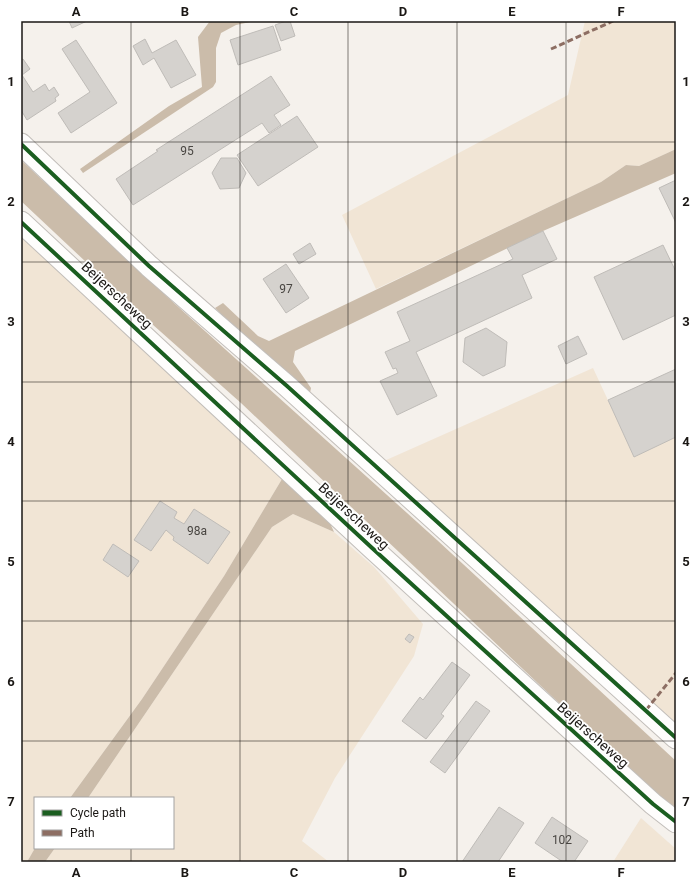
<svg xmlns="http://www.w3.org/2000/svg" width="697" height="883" font-family="Roboto,sans-serif">
  <style>
    .green { fill: #f1e5d5 }
    .water { fill: #cbbcaa }
    .building { fill: #d5d2ce; stroke: #bfbcb8 }
    .lines { fill: none; stroke-linecap: round; stroke-linejoin: round }
    .street-casing { stroke: #c2beba; stroke-width: 23 }
    .street { stroke: #fefdfc; stroke-width: 21 }
    .quiet { stroke: #8d6e63; stroke-width: 3; stroke-dasharray: 6 3; stroke-linecap: butt }
    .cycleway-casing { stroke: #fff; stroke-width: 6 }
    .cycleway { stroke: #1b5e20; stroke-width: 4 }
    .grid { fill: none; stroke: #1a1714; stroke-width: 1; stroke-opacity: 0.55 }
    .labels { text-anchor: middle; stroke-width: 3.5; stroke-linejoin: round; paint-order: stroke }
    .number-label { font-size: 12px; fill: #494642 }
    .street-label { font-size: 14px; fill: #1a1714; stroke: #fff }
    .neatline { fill: none; stroke: #1a1714; stroke-width: 1.5 }
    .grid-label { font-size: 13px; text-anchor: middle; font-weight: bold; fill: #1a1714 }
  </style>
  <rect width="100%" height="100%" fill="#f5f1ec"/>
  <g class="green">
    <polygon points="585,21 676,21 676,149 639,166 626,165 601,182 376,289 342,215 568,95"/>
    <polygon points="21,236 282,479 224,576 142,699 70,798 35,798 35,848 27,862 21,862"/>
    <polygon points="593,368 634,456 676,437 676,728 384,461"/>
    <polygon points="293,514 334,532 374,567 423,624 414,656 335,778 302,841 329,862 45,862 55,848 173,848 173,798 88,798 272,527"/>
    <polygon points="641,818 676,849 676,862 613,862"/>
  </g>
  <g class="water">
    <polygon points="210,21 255,21 236,25 221,33 216,48 216,82 213,87 83,173 80,169 169,106 202,87 198,37"/>
    <polygon points="676,149 676,173 543,231 295,351 293,362 311,388 310,393 261,353 215,308 223,303 258,336 269,341 601,182 626,165 639,166"/>
    <polygon points="21,160 175,304 437,540 676,761 676,810 665,803 241,403 152,324 21,201"/>
    <polygon points="282,479 330,523 334,532 293,514 272,527 88,798 70,798 142,699 224,576"/>
    <polygon points="35,848 55,848 45,862 27,862"/>
  </g>
  <g class="building">
    <polygon points="69,21 87,21 72,28"/>
    <polygon points="286,21 290,21 295,36 281,41 275,25"/>
    <polygon points="273,26 281,50 238,65 230,40"/>
    <polygon points="145,39 152,53 176,40 196,75 171,88 154,58 143,65 133,46"/>
    <polygon points="76,40 117,103 71,133 58,113 90,92 62,49"/>
    <polygon points="23,59 30,69 22,75 33,92 45,84 49,91 54,87 59,95 55,98 56,101 27,120 21,110 21,60"/>
    <polygon points="271,76 290,105 274,115 281,125 269,133 262,123 133,205 116,179 158,151 156,150"/>
    <polygon points="297,116 318,147 258,186 237,155"/>
    <polygon points="221,158 237,158 246,173 239,188 220,189 212,173"/>
    <polygon points="676,180 676,223 659,188"/>
    <polygon points="543,231 557,259 522,275 532,298 416,352 437,396 397,415 380,381 398,373 396,368 393,369 385,352 410,341 397,312 513,259 507,248"/>
    <polygon points="310,243 316,254 299,264 293,254"/>
    <polygon points="663,245 676,272 676,315 623,340 594,277"/>
    <polygon points="286,264 309,298 286,313 263,279"/>
    <polygon points="486,328 507,342 505,366 483,376 463,362 465,338"/>
    <polygon points="578,336 587,354 566,364 558,346"/>
    <polygon points="676,369 676,437 634,457 608,400"/>
    <polygon points="160,501 177,512 174,518 184,524 194,509 230,532 208,564 173,540 174,537 166,530 151,551 134,540"/>
    <polygon points="113,544 139,561 128,577 103,560"/>
    <polygon points="409,634 414,637 410,643 405,639"/>
    <polygon points="452,662 470,675 441,714 444,716 426,739 402,721 420,697 423,700"/>
    <polygon points="476,701 490,711 445,773 430,762"/>
    <polygon points="499,807 524,823 498,862 462,862"/>
    <polygon points="552,817 588,841 574,862 563,862 535,843"/>
  </g>
  <g class="lines">
    <g class="street-casing">
      <g id="street">
        <polyline points="21,144 149,266 287,386 676,738"/>
        <polyline points="21,222 371,547 653,804 676,822"/>
      </g>
    </g>
    <use href="#street" class="street"/>
    <g class="quiet">
      <polyline points="551,49 613,21"/>
      <polyline points="646,710 676,673"/>
    </g>
    <g class="cycleway-casing">
      <g id="cycleway">
        <polyline points="21,144 149,266 287,386 676,738"/>
        <polyline points="21,222 371,547 653,804 676,822"/>
      </g>
    </g>
    <use href="#cycleway" class="cycleway"/>
  </g>
  <path class="grid" d="M 131,21 L 131,798M 240,21 L 240,862M 348,21 L 348,862M 457,21 L 457,862M 566,21 L 566,862M 21,142 L 676,142M 21,262 L 676,262M 21,382 L 676,382M 21,501 L 676,501M 21,621 L 676,621M 21,741 L 676,741M 131,848 L 131,862"/>
  <g class="labels">
    <g class="number-label">
      <text x="187" y="155">95</text>
      <text x="286" y="293">97</text>
      <text x="197" y="535">98a</text>
      <text x="562" y="844">102</text>
    </g>
    <g class="street-label">
      <text transform="translate(117 295) rotate(43)" y="5">Beijerscheweg</text>
      <text transform="translate(354 516) rotate(43)" y="5">Beijerscheweg</text>
      <text transform="translate(593 735) rotate(42)" y="5">Beijerscheweg</text>
    </g>
  </g>
  <rect width="697" height="883" fill="none" stroke="#ffffff" stroke-width="44"/>
  <rect x="34" y="797" width="140" height="52" fill="#ffffff" stroke="#a3a2a1"/>
  <rect x="42" y="810" width="20" height="6" fill="#1b5e20" stroke="#a3a2a1"/>
  <text x="70" y="817" font-size="12" fill="#1a1714">Cycle path</text>
  <rect x="42" y="830" width="20" height="6" fill="#8d6e63" stroke="#a3a2a1"/>
  <text x="70" y="837" font-size="12" fill="#1a1714">Path</text>
  <rect x="22" y="22" width="653" height="839" class="neatline"/>
  <g class="grid-label">
    <text x="76" y="16">A</text>
    <text x="185" y="16">B</text>
    <text x="294" y="16">C</text>
    <text x="403" y="16">D</text>
    <text x="512" y="16">E</text>
    <text x="621" y="16">F</text>
    <text x="11" y="86">1</text>
    <text x="686" y="86">1</text>
    <text x="11" y="206">2</text>
    <text x="686" y="206">2</text>
    <text x="11" y="326">3</text>
    <text x="686" y="326">3</text>
    <text x="11" y="446">4</text>
    <text x="686" y="446">4</text>
    <text x="11" y="566">5</text>
    <text x="686" y="566">5</text>
    <text x="11" y="686">6</text>
    <text x="686" y="686">6</text>
    <text x="11" y="806">7</text>
    <text x="686" y="806">7</text>
    <text x="76" y="877">A</text>
    <text x="185" y="877">B</text>
    <text x="294" y="877">C</text>
    <text x="403" y="877">D</text>
    <text x="512" y="877">E</text>
    <text x="621" y="877">F</text>
  </g>
</svg>
